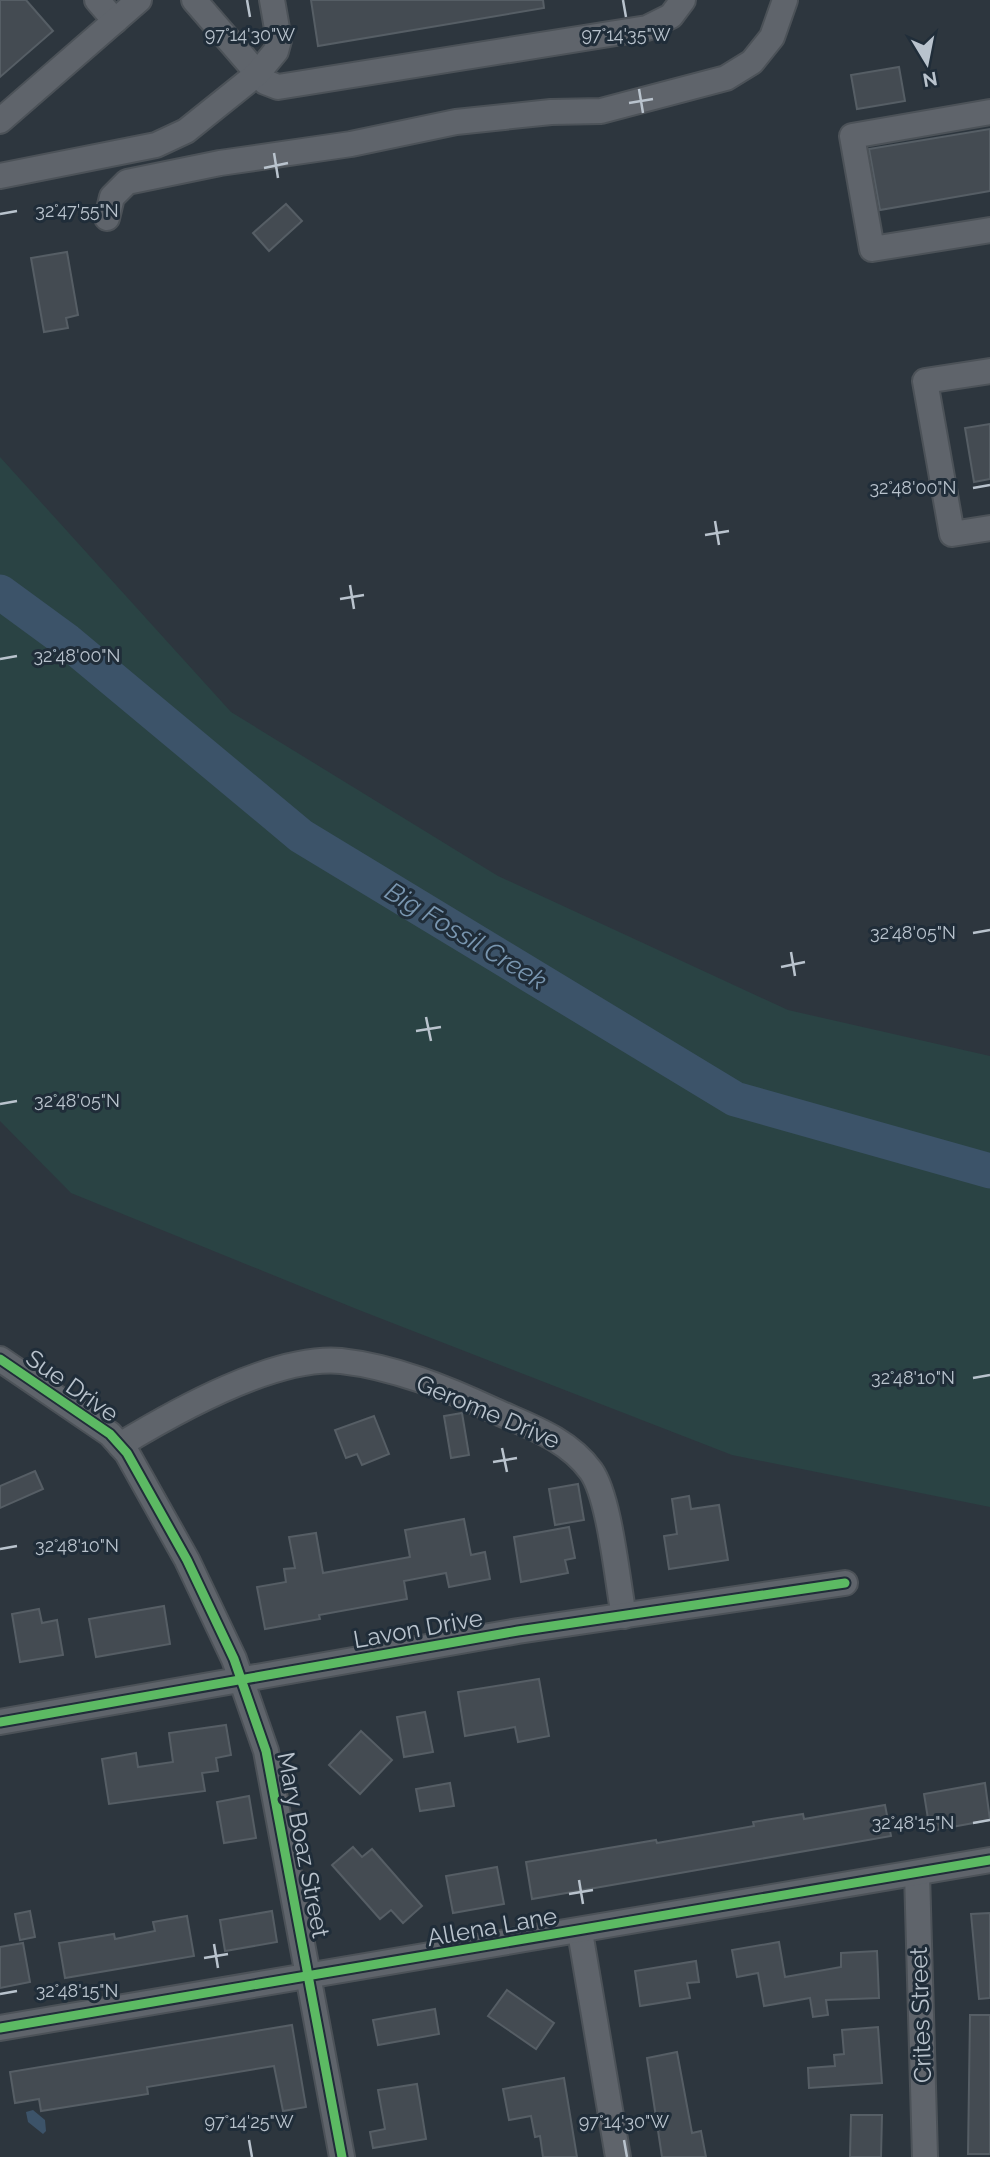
<svg xmlns="http://www.w3.org/2000/svg" width="990" height="2157" font-family="Raleway,sans-serif">
  <style>
    .green { fill: #2a4344 }
    .water { fill: #3c5369 }
    .lines { fill: none; stroke-linecap: round; stroke-linejoin: round }
    .river { stroke: #3c5369; stroke-width: 35 }
    .building { fill: #444b52; stroke: #565e65; stroke-width: 2 }
    .minor-casing { stroke: #4c5258; stroke-width: 28 }
    .minor { stroke: #5f646b; stroke-width: 24 }
    .cycleway-casing { stroke: #202d39; stroke-width: 13 }
    .cycleway { stroke: #5cba63; stroke-width: 9 }
    .ticks { fill: none; stroke: #b9c3cd; stroke-width: 2.5 }
    .labels { text-anchor: middle; stroke-width: 6; stroke-linejoin: round; paint-order: stroke }
    .street-label { font-size: 24px; fill: #b9c3cd; stroke: #202d39 }
    .water-label { font-size: 26px; font-style: italic; fill: #7996b0; stroke: #202d39 }
    .ticks-label { font-size: 18px; text-anchor: middle; fill: #b9c3cd; stroke: #202d39; stroke-width: 6; stroke-linejoin: round; paint-order: stroke }
  </style>
  <rect width="100%" height="100%" fill="#2d363e"/>
  <polygon class="green" points="0,457 231,712 498,876 788,1010 990,1056 990,1507 732,1455 359,1310 71,1193 0,1121"/>
  <polygon class="water" points="33,2110 45,2120 46,2131 43,2134 28,2122 26,2112"/>
  <g class="lines">
    <polyline class="river" points="0,592 67,641 301,836 735,1099 990,1171"/>
  </g>
  <g class="building">
    <polygon points="0,0 26,0 53,31 0,77"/>
    <polygon points="311,0 543,0 544,8 318,46"/>
    <polygon points="899,67 905,101 857,109 851,75"/>
    <polygon points="990,129 990,191 880,210 869,149"/>
    <polygon points="286,204 302,221 269,251 253,233"/>
    <polygon points="67,252 78,315 66,318 68,328 44,332 31,258"/>
    <polygon points="990,424 990,479 974,482 965,428"/>
    <polygon points="462,1413 469,1455 451,1458 444,1416"/>
    <polygon points="374,1416 389,1454 362,1465 357,1454 346,1458 335,1430"/>
    <polygon points="35,1471 43,1489 0,1508 0,1486"/>
    <polygon points="578,1484 584,1520 555,1525 549,1489"/>
    <polygon points="689,1496 691,1509 719,1505 728,1560 669,1569 664,1536 677,1534 672,1499"/>
    <polygon points="464,1519 471,1555 485,1552 490,1579 449,1587 446,1573 404,1581 407,1599 319,1615 320,1619 265,1629 257,1587 286,1582 284,1569 295,1568 289,1537 316,1533 323,1573 410,1557 405,1530"/>
    <polygon points="569,1527 575,1558 565,1560 568,1573 521,1582 514,1537"/>
    <polygon points="164,1606 170,1644 96,1657 89,1619"/>
    <polygon points="39,1609 42,1623 57,1620 63,1655 20,1662 12,1614"/>
    <polygon points="539,1679 549,1736 518,1742 515,1727 465,1736 458,1692"/>
    <polygon points="425,1712 433,1752 404,1757 397,1717"/>
    <polygon points="226,1725 231,1755 216,1758 218,1771 202,1773 205,1791 109,1804 102,1759 136,1753 138,1767 173,1762 169,1733"/>
    <polygon points="361,1731 392,1760 360,1794 329,1765"/>
    <polygon points="450,1783 454,1806 420,1811 416,1789"/>
    <polygon points="985,1783 990,1820 930,1831 924,1794"/>
    <polygon points="249,1796 256,1838 224,1843 217,1802"/>
    <polygon points="885,1805 891,1836 532,1899 526,1862 656,1840 657,1843 754,1826 753,1822 803,1814 804,1819"/>
    <polygon points="353,1847 362,1857 372,1849 422,1906 403,1923 391,1910 380,1919 332,1865"/>
    <polygon points="497,1867 504,1904 453,1913 446,1876"/>
    <polygon points="30,1911 35,1937 20,1940 15,1914"/>
    <polygon points="272,1911 277,1942 225,1951 220,1920"/>
    <polygon points="990,1913 990,1998 979,1999 971,1914"/>
    <polygon points="187,1916 194,1956 65,1978 59,1943 114,1934 115,1939 155,1931 153,1922"/>
    <polygon points="779,1942 785,1977 841,1967 841,1953 877,1951 879,1998 826,2000 828,2015 813,2017 810,1998 764,2006 758,1973 737,1977 732,1950"/>
    <polygon points="23,1943 30,1982 0,1988 0,1947"/>
    <polygon points="696,1961 699,1982 687,1983 690,1998 640,2006 635,1971"/>
    <polygon points="507,1990 554,2023 536,2049 488,2016"/>
    <polygon points="435,2009 439,2034 378,2045 373,2020"/>
    <polygon points="970,2015 990,2015 990,2154 968,2154"/>
    <polygon points="292,2025 306,2107 283,2111 274,2066 147,2087 148,2094 41,2111 39,2099 15,2103 10,2072"/>
    <polygon points="878,2027 882,2083 809,2088 808,2068 835,2066 834,2055 844,2054 842,2030"/>
    <polygon points="677,2052 692,2133 701,2131 706,2157 662,2157 647,2058"/>
    <polygon points="564,2078 577,2157 543,2157 540,2136 535,2137 531,2116 509,2120 503,2089"/>
    <polygon points="417,2084 426,2139 373,2148 370,2132 385,2129 378,2090"/>
    <polygon points="851,2115 882,2115 881,2157 850,2157"/>
  </g>
  <g class="lines">
    <g class="minor-casing">
      <g id="minor">
        <polyline points="97,0 115,21"/>
        <polyline points="194,0 265,82 278,87 647,28 671,16 683,0"/>
        <polyline points="990,112 852,136 872,249 990,230"/>
        <polyline points="0,121 139,0"/>
        <polyline points="0,176 156,145 186,131 257,74 276,51 279,40 272,0"/>
        <polyline points="107,218 112,197 127,182 220,163 351,144 456,122 551,112 601,111 726,78 752,62 772,37 785,0"/>
        <polyline points="990,371 925,381 952,534 990,528"/>
        <polyline points="0,1359 110,1434 127,1453 187,1560 234,1659 266,1751 342,2157"/>
        <path d="M 120,1445 C 176,1411 275,1355 341,1361 C 394,1367 446,1388 493,1410 C 528,1426 567,1438 591,1471 C 610,1498 617,1580 624,1616"/>
        <polyline points="0,1722 518,1631 845,1583"/>
        <polyline points="917,1873 925,2157"/>
        <polyline points="580,1932 618,2157"/>
        <polyline points="0,2028 990,1860"/>
      </g>
    </g>
    <use href="#minor" class="minor"/>
    <g class="cycleway-casing">
      <g id="cycleway">
        <polyline points="0,1359 110,1434 127,1453 187,1560 234,1659 266,1751 342,2157"/>
        <polyline points="0,1722 518,1631 845,1583"/>
        <polyline points="0,2028 990,1860"/>
      </g>
    </g>
    <use href="#cycleway" class="cycleway"/>
  </g>
  <path class="ticks" d="M 247,0 L 250,17M 623,0 L 626,17M 639,89 L 643,113M 629,103 L 653,99M 274,153 L 278,178M 264,168 L 288,163M 0,214 L 17,211M 973,488 L 990,485M 715,521 L 719,545M 705,535 L 729,531M 350,585 L 354,609M 340,599 L 364,595M 0,659 L 17,656M 973,933 L 990,930M 791,952 L 795,976M 781,967 L 805,962M 426,1017 L 431,1041M 416,1031 L 441,1027M 0,1104 L 17,1101M 973,1378 L 990,1375M 502,1448 L 507,1472M 493,1462 L 517,1458M 0,1549 L 17,1546M 973,1823 L 990,1820M 579,1880 L 583,1904M 569,1894 L 593,1890M 214,1944 L 218,1968M 204,1958 L 228,1954M 0,1994 L 17,1991M 249,2140 L 252,2157M 624,2140 L 627,2157"/>
  <g class="labels">
    <g class="street-label">
      <text transform="translate(72 1386) rotate(35)" y="8">Sue Drive</text>
      <text transform="translate(488 1412) rotate(23)" y="8">Gerome Drive</text>
      <text transform="translate(418 1629) rotate(-10)" y="8">Lavon Drive</text>
      <text transform="translate(303 1845) rotate(79)" y="8">Mary Boaz Street</text>
      <text transform="translate(492 1927) rotate(-10)" y="8">Allena Lane</text>
      <text transform="translate(921 2015) rotate(-92)" y="8">Crites Street</text>
    </g>
    <g class="water-label">
      <text transform="translate(466 936) rotate(31)" y="9">Big Fossil Creek</text>
    </g>
  </g>
  <g class="ticks-label">
    <text x="250" y="41">97°14'30"W</text>
    <text x="626" y="41">97°14'35"W</text>
    <text x="77" y="217">32°47'55"N</text>
    <text x="913" y="494">32°48'00"N</text>
    <text x="77" y="662">32°48'00"N</text>
    <text x="913" y="939">32°48'05"N</text>
    <text x="77" y="1107">32°48'05"N</text>
    <text x="913" y="1384">32°48'10"N</text>
    <text x="77" y="1552">32°48'10"N</text>
    <text x="913" y="1829">32°48'15"N</text>
    <text x="77" y="1997">32°48'15"N</text>
    <text x="249" y="2128">97°14'25"W</text>
    <text x="624" y="2128">97°14'30"W</text>
  </g>
  <g transform="translate(927 63) rotate(170)" stroke="#202d39" stroke-width="5" paint-order="stroke">
  <path d="M0-5L12 26L0 18L-12 26Z" fill="#b9c3cd"/>
  <text y="-10" font-size="19" font-weight="bold" text-anchor="middle" fill="#b9c3cd">N</text>
  </g>
</svg>
